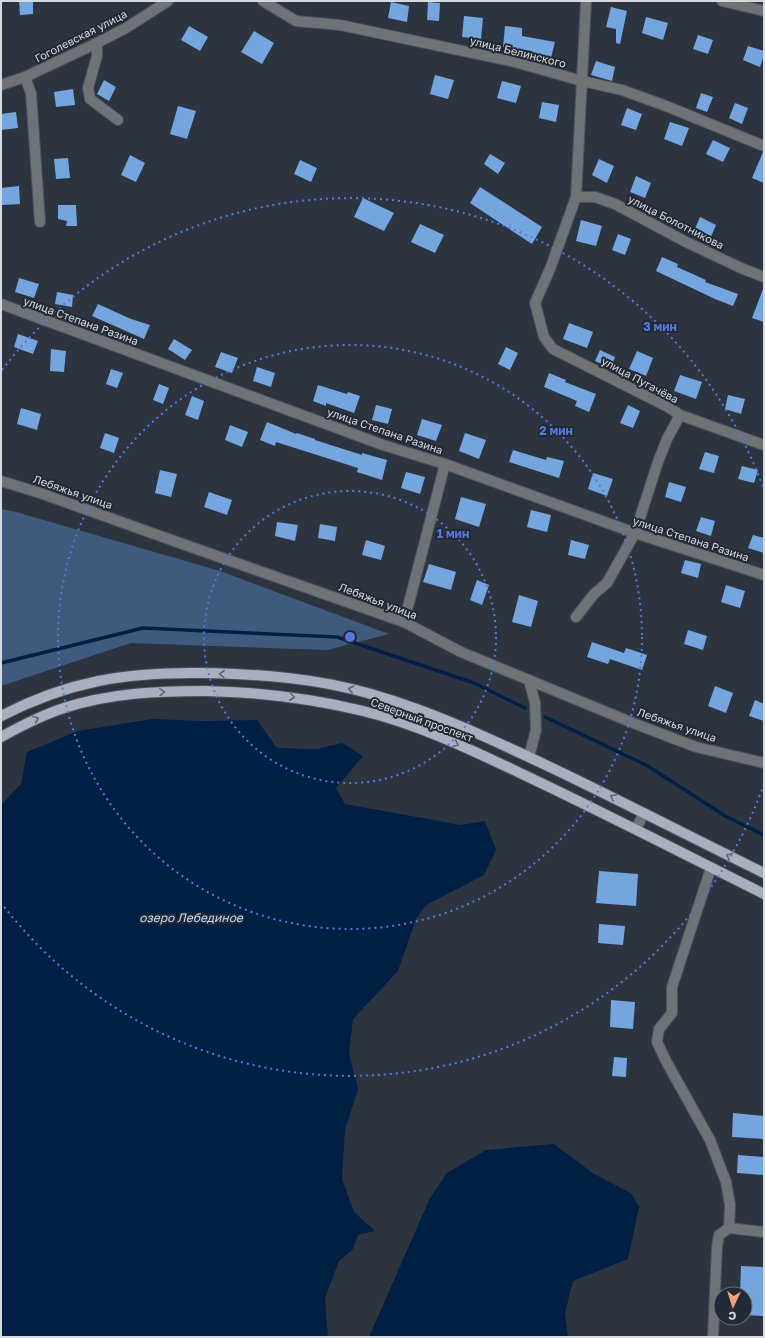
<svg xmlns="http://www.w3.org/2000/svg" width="765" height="1338" font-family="'Golos Text',sans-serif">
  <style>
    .green { fill: #3e5b7e }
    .water { fill: #001f44 }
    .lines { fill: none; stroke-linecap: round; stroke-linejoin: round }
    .stream { stroke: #001f44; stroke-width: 3.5 }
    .building { fill: #75a5df }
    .minor-casing { stroke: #4a535c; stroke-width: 12 }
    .major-casing { stroke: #4a535c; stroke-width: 12 }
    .minor { stroke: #6e7378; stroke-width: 10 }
    .major { stroke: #a7b0bc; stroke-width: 10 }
    .oneway { stroke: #5e6672 }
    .ring { fill: none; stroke: #5478db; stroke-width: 2; stroke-dasharray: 2 4 }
    .labels { text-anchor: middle; stroke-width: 4; stroke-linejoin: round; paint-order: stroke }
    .street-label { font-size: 11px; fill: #d5dae1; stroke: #222a35 }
    .water-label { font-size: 12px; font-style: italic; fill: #c0dafa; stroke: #222a35 }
    .centre { fill: #5478db; stroke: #222a35; stroke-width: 2 }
    .ring-label { font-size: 12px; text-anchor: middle; font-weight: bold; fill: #5478db; stroke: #222a35; stroke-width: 4; stroke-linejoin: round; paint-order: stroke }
  </style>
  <rect width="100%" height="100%" fill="#2c353f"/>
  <polygon class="green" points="1,509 16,512 220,571 389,634 327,650 131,643 1,686"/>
  <g class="water">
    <polygon points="152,719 202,721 257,720 277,748 317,749 342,743 363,756 336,788 345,804 461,825 485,821 496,850 484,875 426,905 416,919 398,971 353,1019 349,1054 358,1089 345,1130 342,1179 354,1212 375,1231 358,1235 353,1249 339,1261 325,1298 328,1337 1,1337 1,805 21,784 27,752 78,731"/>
    <polygon points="554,1144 594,1174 631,1193 639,1207 628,1259 573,1281 565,1313 568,1337 369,1337 430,1198 447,1173 486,1150"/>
  </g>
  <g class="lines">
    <g class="stream">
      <polyline points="1,663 143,628 337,637 474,683 525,708"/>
      <polyline points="545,717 646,765 727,817 764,835"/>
    </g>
  </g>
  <g class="building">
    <polygon points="19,1 33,1 33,14 20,15"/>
    <polygon points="391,2 409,6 407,22 388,18"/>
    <polygon points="428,2 440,3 439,21 427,20"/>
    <polygon points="611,7 627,11 620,44 616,43 616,29 606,27"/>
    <polygon points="464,16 483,18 481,39 462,37"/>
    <polygon points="646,17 668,23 663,40 642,33"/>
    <polygon points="189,26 208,37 200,51 181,40"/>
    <polygon points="505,26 522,28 522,36 555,42 551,58 531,54 532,51 503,47"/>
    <polygon points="254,31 274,43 262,64 241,52"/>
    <polygon points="698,35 713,40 708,54 693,49"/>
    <polygon points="748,46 764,51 764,55 760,67 743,60"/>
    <polygon points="596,61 615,67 612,81 591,75"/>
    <polygon points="435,75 454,80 448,99 430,94"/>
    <polygon points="104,80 116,87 109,101 97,94"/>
    <polygon points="502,81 521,86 516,103 497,98"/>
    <polygon points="73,89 75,105 56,107 54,92"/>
    <polygon points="701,93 713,97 707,112 696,108"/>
    <polygon points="542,102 559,105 556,122 539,118"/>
    <polygon points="735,103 748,108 742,124 729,118"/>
    <polygon points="178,106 196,111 187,139 170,134"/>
    <polygon points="627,108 642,114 636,130 621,125"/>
    <polygon points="16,112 18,128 1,130 1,114"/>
    <polygon points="670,122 689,128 682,146 664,139"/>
    <polygon points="713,140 730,148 723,162 706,154"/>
    <polygon points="763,152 764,152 764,183 752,178"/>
    <polygon points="490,154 505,163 498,174 484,164"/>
    <polygon points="130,155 145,163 136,182 121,175"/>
    <polygon points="68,158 70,178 56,179 54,159"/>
    <polygon points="599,159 614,166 607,183 592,175"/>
    <polygon points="300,160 317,168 311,182 294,174"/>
    <polygon points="636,176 651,183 645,198 630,192"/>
    <polygon points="19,186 20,204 2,205 1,188"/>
    <polygon points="480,187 542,227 532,244 470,203"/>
    <polygon points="363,198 394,213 384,231 354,217"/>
    <polygon points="58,205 76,205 77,226 66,226 67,221 58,219"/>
    <polygon points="700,217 716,225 710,239 694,231"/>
    <polygon points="581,220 602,226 596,246 576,241"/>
    <polygon points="420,224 444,235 435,253 411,242"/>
    <polygon points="618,234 631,239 625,255 612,250"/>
    <polygon points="662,257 678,264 677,267 706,280 705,282 738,294 733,306 715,299 656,271"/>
    <polygon points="19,278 39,284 34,298 15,292"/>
    <polygon points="763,289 764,289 764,322 752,318"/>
    <polygon points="57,292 73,295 72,307 55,304"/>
    <polygon points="98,304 131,319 150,325 144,339 92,316"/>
    <polygon points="569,323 593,332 587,348 563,339"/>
    <polygon points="18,334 38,341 33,354 14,347"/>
    <polygon points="174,339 192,350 185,360 168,349"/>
    <polygon points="506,347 518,353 510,370 498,364"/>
    <polygon points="51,349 66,351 64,372 50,371"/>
    <polygon points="600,350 615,357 611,368 595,361"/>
    <polygon points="637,351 653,358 646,376 629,369"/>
    <polygon points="221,352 238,358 232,373 215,367"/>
    <polygon points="257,367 275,373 271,387 253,381"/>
    <polygon points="111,369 123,373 117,388 106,384"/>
    <polygon points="549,373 566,380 565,382 596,394 589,412 575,406 577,401 544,387"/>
    <polygon points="680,375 702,382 696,399 674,391"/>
    <polygon points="159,384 169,388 163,404 153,400"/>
    <polygon points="318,385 347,394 348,392 360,396 354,413 326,403 326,406 313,401"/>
    <polygon points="728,395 745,399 741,414 725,409"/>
    <polygon points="192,396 204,401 198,420 185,415"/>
    <polygon points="376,405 392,409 388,424 372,420"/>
    <polygon points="628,405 640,411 633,428 620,423"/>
    <polygon points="21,408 41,414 37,430 17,424"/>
    <polygon points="422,419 442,425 436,441 417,435"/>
    <polygon points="267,422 296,434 297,433 315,439 315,440 362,455 362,453 387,460 382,480 357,472 358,468 276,442 275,446 260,440"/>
    <polygon points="230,425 248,432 242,447 225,440"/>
    <polygon points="105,433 119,438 114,453 100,448"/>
    <polygon points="465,433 486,440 479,459 459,451"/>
    <polygon points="513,450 546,460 547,457 564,461 559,478 509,462"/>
    <polygon points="705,452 719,456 714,473 699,469"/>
    <polygon points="742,466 758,470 754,483 738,479"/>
    <polygon points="160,470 177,474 171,497 155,493"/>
    <polygon points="406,472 425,477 420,494 401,488"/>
    <polygon points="593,473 613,479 607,496 588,489"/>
    <polygon points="669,482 686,487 681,502 665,497"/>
    <polygon points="209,492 232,500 227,515 204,507"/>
    <polygon points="461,497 486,504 479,527 455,519"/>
    <polygon points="531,510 551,515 547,532 527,527"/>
    <polygon points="701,517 715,521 711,536 696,531"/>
    <polygon points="277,522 298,525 295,541 275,536"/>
    <polygon points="320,524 337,527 335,541 318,538"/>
    <polygon points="753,535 764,538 764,553 748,548"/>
    <polygon points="366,540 385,546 381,560 362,555"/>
    <polygon points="571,540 589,545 585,559 568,555"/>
    <polygon points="685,560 701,564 698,578 681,573"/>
    <polygon points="429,564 456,572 451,590 423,582"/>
    <polygon points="477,580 489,585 482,605 470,600"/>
    <polygon points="726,585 745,591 740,608 721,602"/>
    <polygon points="519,595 538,601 531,627 512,622"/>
    <polygon points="688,630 707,636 703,650 684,644"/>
    <polygon points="592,642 624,653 626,648 647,655 642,670 610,659 608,664 587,657"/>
    <polygon points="715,686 733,693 726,713 708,706"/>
    <polygon points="755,700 764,704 764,721 749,716"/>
    <polygon points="599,871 638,874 636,906 596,903"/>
    <polygon points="599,924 625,926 623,945 598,943"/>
    <polygon points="611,1000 635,1002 633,1029 610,1027"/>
    <polygon points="614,1057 627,1058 626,1077 612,1076"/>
    <polygon points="733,1113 764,1116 764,1139 732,1137"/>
    <polygon points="738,1155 764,1157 764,1175 737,1173"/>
    <polygon points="741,1266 764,1267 763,1316 745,1315 745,1294 740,1294"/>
  </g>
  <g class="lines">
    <g class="minor-casing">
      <g id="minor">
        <polyline points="263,1 296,21 340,25 515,62 582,81 622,90 666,106 764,146"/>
        <polyline points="586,1 576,197 550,269 535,303 544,337 553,349 668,407 680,415 764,445"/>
        <polyline points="722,1 764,11"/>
        <polyline points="97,43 97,56 88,88 90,99 118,120"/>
        <polyline points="25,77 31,93 40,222"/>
        <polyline points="1,85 25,77 97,43 126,28 168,1"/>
        <polyline points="576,197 595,197 615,204 686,242 741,268 764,277"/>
        <polyline points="1,304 383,445 445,464 635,533 764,575"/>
        <polyline points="1,481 40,493 191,547 404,622 461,652 633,723 696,747 764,763"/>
        <polyline points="576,617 594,594 607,583 635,533 658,462 667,439 680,415"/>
        <polyline points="404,622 445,464"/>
        <polyline points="529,757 536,730 535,703 529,680"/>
        <polyline points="636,829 644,813"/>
        <polyline points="711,868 672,987 672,1013 659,1029 657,1042 666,1061 710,1140 726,1182 730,1205 729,1228 764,1232"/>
        <polyline points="713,1337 717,1247 719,1235 729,1228"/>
      </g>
    </g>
    <g class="major-casing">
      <g id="major">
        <path d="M 1,716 C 69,681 126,672 202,673 C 259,674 316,678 371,694 C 434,712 493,740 552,768 C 623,802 693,838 764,873"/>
        <path d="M 1,737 C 21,726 42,715 64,708 C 110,693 158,691 205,691 C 259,692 311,698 363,711 C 425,726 484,756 541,783 C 616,819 690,857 764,894"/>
      </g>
    </g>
    <use href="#minor" class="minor"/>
    <use href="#major" class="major"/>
  </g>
  <defs><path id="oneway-chevron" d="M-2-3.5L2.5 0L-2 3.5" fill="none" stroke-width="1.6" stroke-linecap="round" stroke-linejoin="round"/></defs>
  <g class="oneway">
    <use href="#oneway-chevron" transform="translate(222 674) rotate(-178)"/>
    <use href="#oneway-chevron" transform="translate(351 689) rotate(-167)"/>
    <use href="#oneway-chevron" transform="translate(162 692) rotate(-3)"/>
    <use href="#oneway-chevron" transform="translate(292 697) rotate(7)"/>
    <use href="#oneway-chevron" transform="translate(36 719) rotate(-23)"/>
    <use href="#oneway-chevron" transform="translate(456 744) rotate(23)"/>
    <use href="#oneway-chevron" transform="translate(613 797) rotate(-153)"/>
    <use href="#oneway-chevron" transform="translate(729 856) rotate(-153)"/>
  </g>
  <g class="ring">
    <circle cx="350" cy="637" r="146"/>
    <circle cx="350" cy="637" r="292"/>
    <path d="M764 784A439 439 0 0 1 2 904M2 370A439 439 0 0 1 764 490"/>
  </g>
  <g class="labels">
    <g class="street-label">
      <text transform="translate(81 36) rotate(-27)" y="4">Гоголевская улица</text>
      <text transform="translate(518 52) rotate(14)" y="4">улица Белинского</text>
      <text transform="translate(676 222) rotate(27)" y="4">улица Болотникова</text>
      <text transform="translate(81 321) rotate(20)" y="4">улица Степана Разина</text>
      <text transform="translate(640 380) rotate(28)" y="4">улица Пугачёва</text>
      <text transform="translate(385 431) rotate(19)" y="4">улица Степана Разина</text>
      <text transform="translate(73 492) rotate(19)" y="4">Лебяжья улица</text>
      <text transform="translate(691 539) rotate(18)" y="4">улица Степана Разина</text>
      <text transform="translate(378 601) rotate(21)" y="4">Лебяжья улица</text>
      <text transform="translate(422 720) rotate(20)" y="4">Северный проспект</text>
      <text transform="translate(677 725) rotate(19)" y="4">Лебяжья улица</text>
    </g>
    <g class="water-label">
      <text x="191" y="922">озеро Лебединое</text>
    </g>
  </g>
  <circle cx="350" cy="637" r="6" class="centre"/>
  <g class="ring-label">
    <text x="660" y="331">3 мин</text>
    <text x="556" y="435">2 мин</text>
    <text x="453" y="538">1 мин</text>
  </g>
  <rect width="765" height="1338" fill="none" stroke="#d5dae1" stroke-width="4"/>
  <g transform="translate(733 1306) rotate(184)"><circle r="19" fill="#222a35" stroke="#6a707a"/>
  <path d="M0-3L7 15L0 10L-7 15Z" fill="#f2a07e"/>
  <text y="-6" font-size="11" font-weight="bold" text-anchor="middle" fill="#d5dae1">С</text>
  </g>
</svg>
